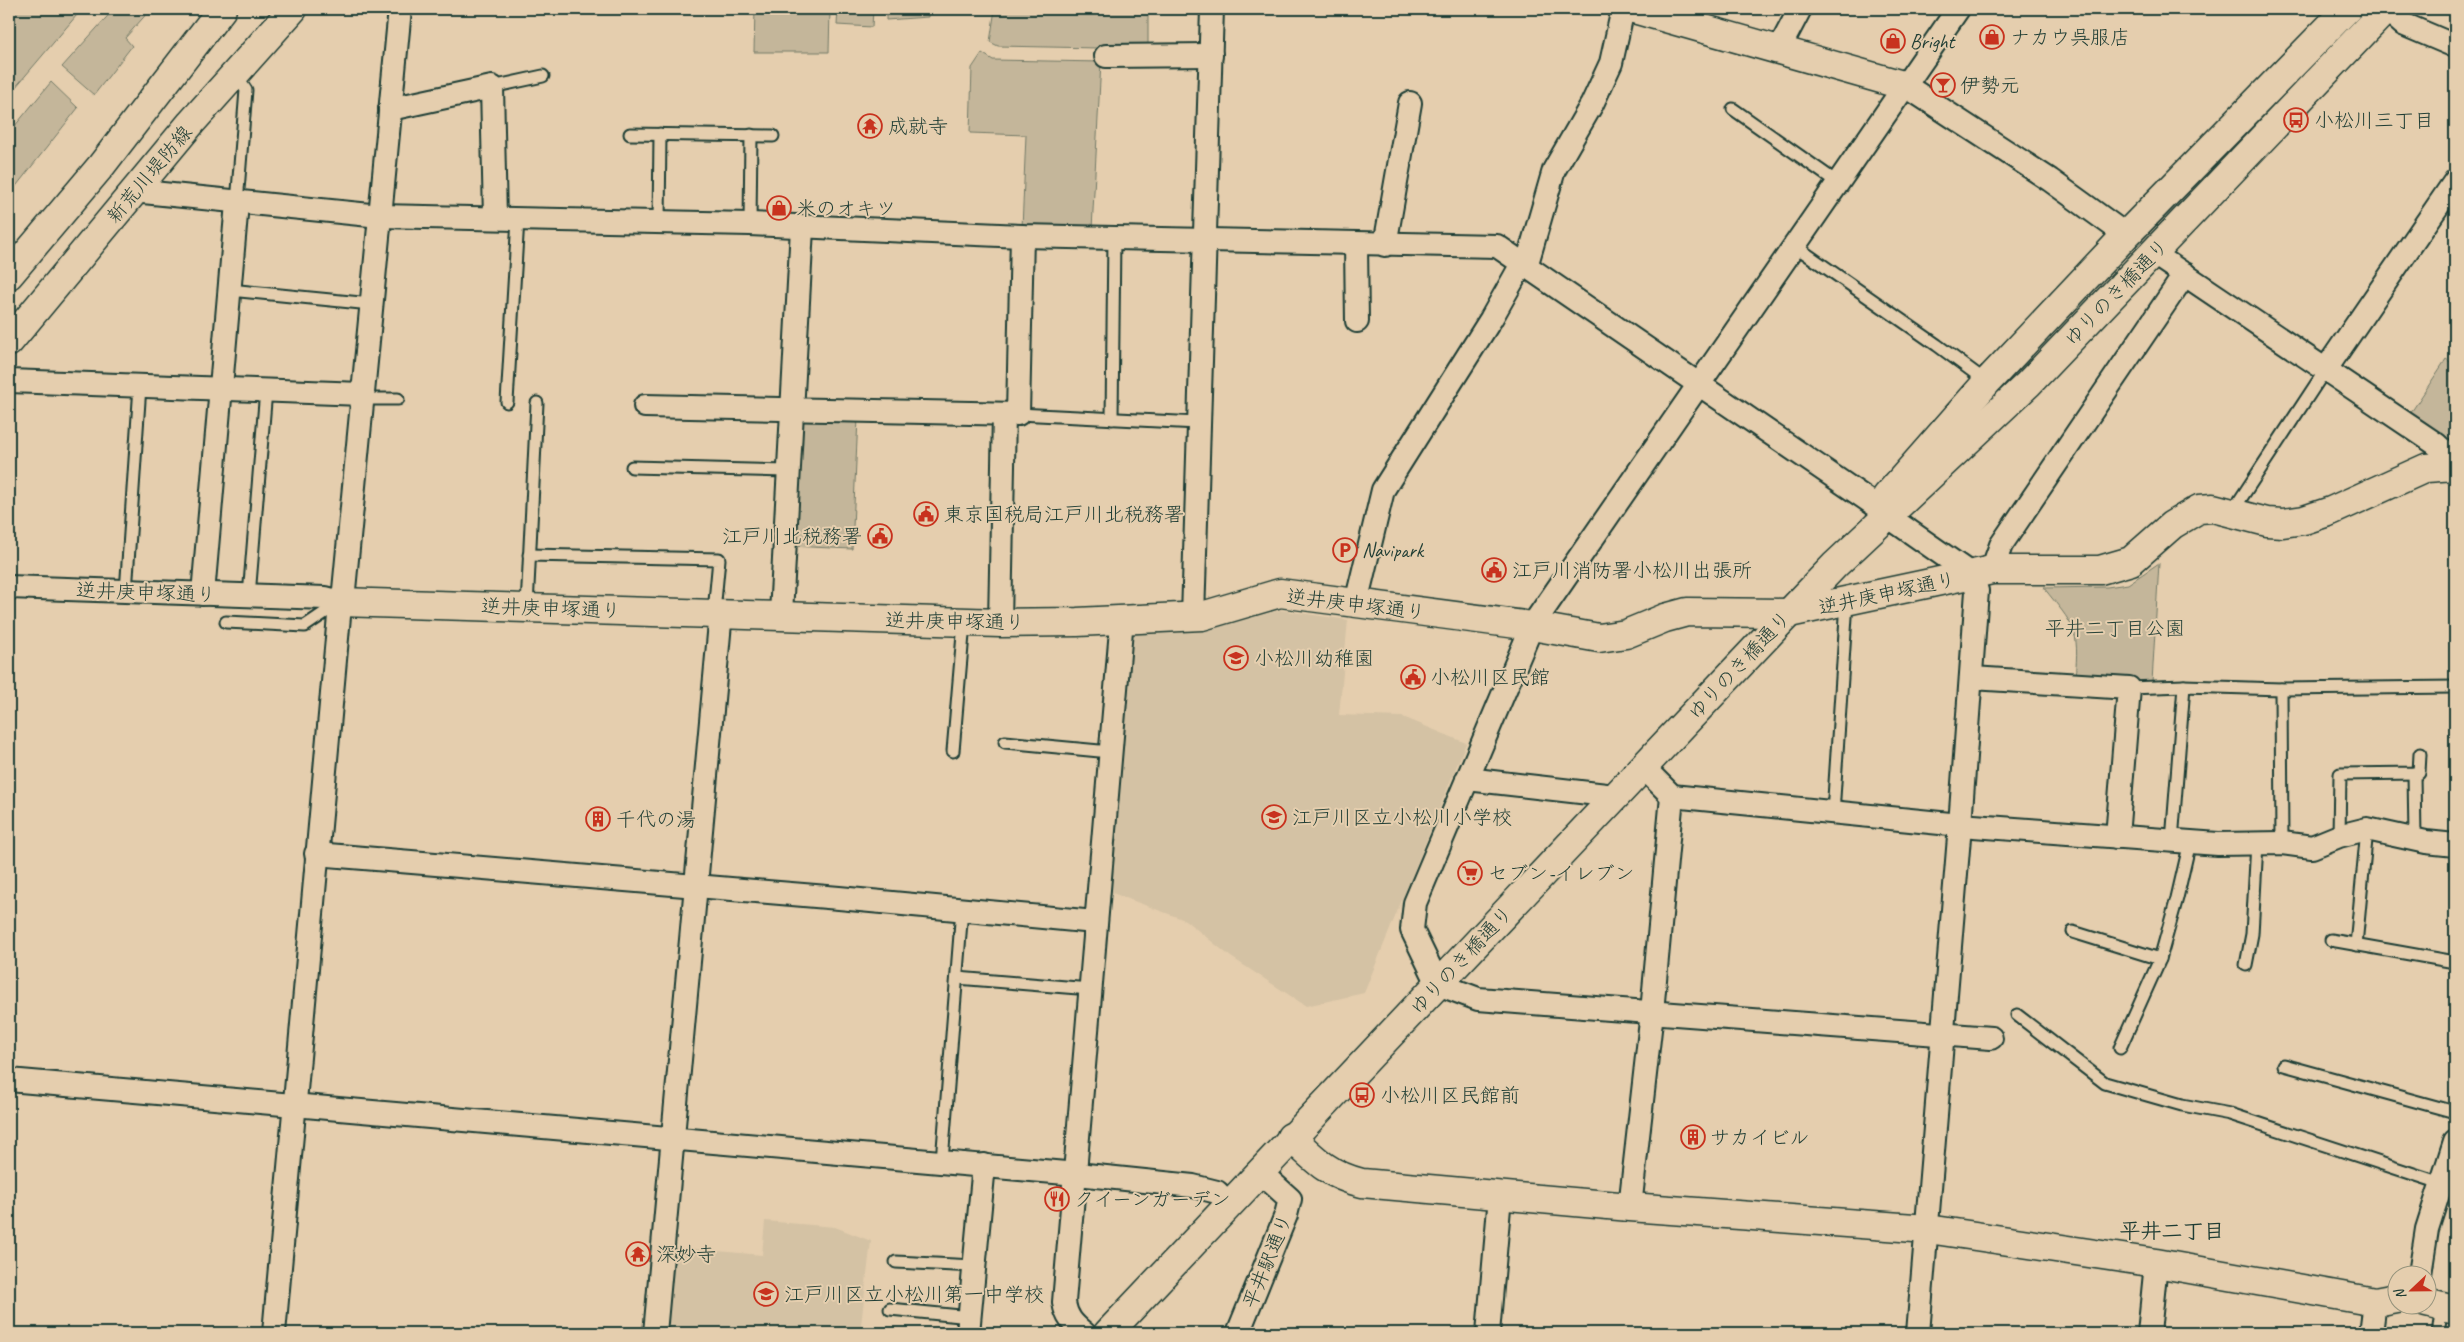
<svg xmlns="http://www.w3.org/2000/svg" width="2464" height="1342" font-family="Caveat,'Klee One',sans-serif">
  <style>
    .built { fill: #d4c2a4 }
    .green { fill: #c4b69a; stroke: #727a67 }
    .lines { fill: none; stroke-linecap: round; stroke-linejoin: round }
    .lane-casing { stroke: #1f3d34; stroke-width: 15 }
    .street-casing { stroke: #1f3d34; stroke-width: 26 }
    .secondary-casing { stroke: #1f3d34; stroke-width: 31 }
    .lane { stroke: #e5ceae; stroke-width: 11 }
    .street { stroke: #e5ceae; stroke-width: 22 }
    .secondary { stroke: #e5ceae; stroke-width: 28 }
    .labels { text-anchor: middle; stroke-width: 4; stroke-linejoin: round; paint-order: stroke }
    .poi-label { font-size: 20px; fill: #1f3d34; stroke: #e5ceae; text-anchor: start }
    .street-label { font-size: 20px; fill: #1f3d34; stroke: #e5ceae }
    .park-label { font-size: 20px; fill: #274339; stroke: #e5ceae }
    .neighbourhood-label { font-size: 21px; font-weight: bold; fill: #1f3d34; stroke: #e5ceae }
  </style>
  <rect width="100%" height="100%" fill="#e5ceae"/>
  <filter id="ink" filterUnits="userSpaceOnUse"><feTurbulence type="fractalNoise" baseFrequency=".02" numOctaves="2"/><feDisplacementMap in="SourceGraphic" scale="10" xChannelSelector="R" yChannelSelector="G"/><feConvolveMatrix kernelMatrix="1 2 1 2 8 2 1 2 1" color-interpolation-filters="sRGB"/></filter>
  <g filter="url(#ink)">
    <g class="built">
      <polygon points="1280,610 1348,620 1339,715 1403,717 1466,743 1364,993 1306,1006 1231,957 1185,920 1107,891 1130,634 1201,632"/>
      <polygon points="765,1221 835,1227 871,1241 860,1333 665,1333 673,1247 762,1255"/>
    </g>
    <g class="green">
      <polygon points="9,9 82,9 9,95"/>
      <polygon points="114,9 151,9 125,38 132,46 94,95 62,67"/>
      <polygon points="755,9 830,9 829,52 754,52"/>
      <polygon points="838,9 873,9 872,27 837,25"/>
      <polygon points="886,9 928,9 928,17 886,20"/>
      <polygon points="995,9 1148,9 1148,49 998,46 990,42"/>
      <polygon points="982,53 993,60 1101,62 1092,229 1022,228 1026,135 970,133 972,68"/>
      <polygon points="51,82 78,108 9,195 9,133"/>
      <polygon points="2289,89 2291,89 2133,261 2123,252"/>
      <polygon points="2112,262 2123,272 1946,446"/>
      <polygon points="2446,359 2455,365 2454,443 2410,414"/>
      <polygon points="796,415 858,418 852,549 790,546"/>
      <path d="M 2159,563 L 2152,682 L 2075,678 C 2080,628 2074,626 2044,588 L 2107,587 L 2128,584 Z"/>
    </g>
    <g class="lines">
      <g class="lane-casing">
        <g id="lane">
          <polyline points="235,74 246,90 237,203"/>
          <polyline points="492,87 543,76"/>
          <polyline points="1733,109 1838,183"/>
          <polyline points="630,134 773,136"/>
          <polyline points="659,222 660,134"/>
          <polyline points="750,224 751,135"/>
          <polyline points="1795,246 1937,345 1987,382"/>
          <polyline points="230,290 371,304"/>
          <polyline points="362,394 370,399 398,399"/>
          <polyline points="507,402 518,219"/>
          <polyline points="1018,414 1198,423"/>
          <polyline points="1112,419 1114,237"/>
          <polyline points="632,467 788,471"/>
          <polyline points="2232,512 2326,369"/>
          <polyline points="529,555 719,559 714,612"/>
          <polyline points="126,592 140,386"/>
          <polyline points="249,596 266,390"/>
          <polyline points="527,607 537,403"/>
          <polyline points="226,622 305,626 339,603"/>
          <polyline points="2129,688 2184,686 2281,689 2455,687"/>
          <polyline points="2281,689 2282,843"/>
          <polyline points="1005,742 1110,752"/>
          <polyline points="953,751 964,623"/>
          <polyline points="2414,773 2415,839"/>
          <polyline points="1833,813 1847,602"/>
          <polyline points="2339,836 2340,774 2419,773 2420,754"/>
          <polyline points="2172,841 2184,686"/>
          <polyline points="2073,932 2160,959"/>
          <polyline points="2331,940 2455,962"/>
          <polyline points="2356,945 2367,829"/>
          <polyline points="2246,965 2252,934 2257,843"/>
          <polyline points="957,978 1090,989"/>
          <polyline points="2017,1015 2105,1083 2182,1105 2230,1114 2441,1183"/>
          <polyline points="2120,1048 2160,959 2177,898 2190,842"/>
          <polyline points="2284,1065 2455,1112"/>
          <polyline points="942,1161 962,909"/>
          <polyline points="896,1262 974,1266"/>
          <polyline points="890,1309 970,1317"/>
          <polyline points="2438,1333 2442,1308"/>
        </g>
      </g>
      <g class="street-casing">
        <g id="street">
          <polyline points="1958,9 1532,626 1415,903 1412,930 1438,984 1478,999 1991,1038"/>
          <polyline points="2386,9 2403,24 2455,46"/>
          <polyline points="1779,49 1800,9"/>
          <polyline points="1106,56 1211,55"/>
          <polyline points="1906,86 2050,180 2126,235"/>
          <polyline points="390,109 492,87 495,218"/>
          <polyline points="133,191 380,216 750,224 1022,236 1497,246 1878,507"/>
          <polyline points="1356,244 1357,321"/>
          <polyline points="1385,245 1410,103"/>
          <polyline points="2154,254 2436,444 2455,462"/>
          <polyline points="2326,369 2455,181"/>
          <polyline points="9,381 362,394"/>
          <polyline points="645,406 1018,414 1022,236"/>
          <polyline points="1889,517 1972,575 1977,591 1960,825 1918,1333"/>
          <polyline points="1992,570 2001,545 2185,274"/>
          <polyline points="9,587 325,598 340,602"/>
          <polyline points="203,594 237,203"/>
          <polyline points="1356,603 1383,490 1491,319 1518,271 1528,260 1554,170 1592,104 1611,63 1623,9"/>
          <polyline points="781,614 802,228"/>
          <polyline points="1193,617 1212,9"/>
          <polyline points="1000,623 1004,414"/>
          <polyline points="1972,678 2129,688 2117,837"/>
          <polyline points="1643,767 1672,796 1960,825 2218,844 2282,843 2312,847 2339,836 2367,829 2426,842 2455,845"/>
          <polyline points="1467,779 1615,796"/>
          <polyline points="316,854 839,898 1095,922"/>
          <polyline points="9,1080 1077,1174 1193,1186 1217,1192 1230,1205"/>
          <polyline points="1630,1207 1652,1012 1672,796"/>
          <polyline points="2420,1274 2427,1229 2455,1141"/>
          <polyline points="274,1333 339,616 344,590 400,9"/>
          <polyline points="655,1333 721,612"/>
          <polyline points="968,1333 984,1165"/>
          <path d="M 1084,1333 C 1073,1324 1066,1317 1064,1302 L 1122,618"/>
          <polyline points="1238,1333 1286,1215 1290,1199 1260,1172"/>
          <polyline points="1488,1333 1500,1196"/>
          <polyline points="2149,1333 2156,1263"/>
          <polyline points="2371,1333 2375,1302"/>
        </g>
      </g>
      <g class="secondary-casing">
        <g id="secondary">
          <polyline points="1634,9 1906,86"/>
          <polyline points="9,275 101,166 222,9"/>
          <polyline points="9,342 191,123 293,9"/>
          <polyline points="1887,496 1987,382 2126,235 2347,9"/>
          <polyline points="340,602 1000,623 1077,622 1202,616 1280,593 1532,626 1599,638 1626,634 1665,618 1687,612 1789,613 1992,570 2100,570 2131,561 2172,525 2199,509 2213,508 2267,522 2283,523 2304,520 2331,511 2426,468 2455,466"/>
          <path d="M 1291,1137 C 1315,1160 1329,1175 1362,1183 L 1630,1207 L 1928,1229 L 2156,1263 L 2375,1302 L 2396,1298"/>
          <polyline points="2426,1303 2455,1310"/>
          <polyline points="1108,1333 1789,613 1835,565 2028,384 2386,9"/>
        </g>
      </g>
      <use href="#lane" class="lane"/>
      <use href="#street" class="street"/>
      <use href="#secondary" class="secondary"/>
    </g>
  </g>
  <defs>
    <g id="shop-ring" transform="scale(1.25)"><circle r="9.5" fill="#e5ceae" stroke="#c8321e" stroke-width="1.5"/><path d="M-5-2.5h2.3a2.7 3.5 0 0 1 5.4 0H5L5.5 6h-11ZM-1.5-2.5h3a1.5 2.3 0 0 0-3 0Z" fill="#c8321e"/></g>
    <g id="bar-ring" transform="scale(1.25)"><circle r="9.5" fill="#e5ceae" stroke="#c8321e" stroke-width="1.5"/><path d="M-6-5H6L.8 .8V4.5H3.5V6h-7V4.5H-.8V.8Z" fill="#c8321e"/></g>
    <g id="bus-ring" transform="scale(1.25)"><circle r="9.5" fill="#e5ceae" stroke="#c8321e" stroke-width="1.5"/><path d="M-5-6H5V4H4V6H2V4H-2V6H-4V4H-5ZM-3.5-4V0h7V-4ZM-3.5 1.2v1.5H-2V1.2ZM2 1.2v1.5H3.5V1.2Z" fill="#c8321e"/></g>
    <g id="temple-ring" transform="scale(1.25)"><circle r="9.5" fill="#e5ceae" stroke="#c8321e" stroke-width="1.5"/><path d="M0-6L5-2H3V0L6.5 2.5H4V6H1.5V3h-3V6H-4V2.5H-6.5L-3 0V-2H-5Z" fill="#c8321e"/></g>
    <g id="civic-ring" transform="scale(1.25)"><circle r="9.5" fill="#e5ceae" stroke="#c8321e" stroke-width="1.5"/><path d="M-.6-6.5H3V-4.5H.6V-3L4-1V1h2V6H-6V1h2V-1L-.6-3ZM-1.2 2.5V6h2.4V2.5Z" fill="#c8321e"/></g>
    <g id="parking-ring" transform="scale(1.25)"><circle r="9.5" fill="#e5ceae" stroke="#c8321e" stroke-width="1.5"/><path d="M-3.5-5.5H1a3.5 3.5 0 0 1 0 7H-1V5.5H-3.5ZM-1-3.4V-.6H.8a1.4 1.4 0 0 0 0-2.8Z" fill="#c8321e"/></g>
    <g id="school-ring" transform="scale(1.25)"><circle r="9.5" fill="#e5ceae" stroke="#c8321e" stroke-width="1.5"/><path d="M0-5L7-2L0 1L-7-2ZM-4 1L0 2.5L4 1V4Q0 6-4 4Z" fill="#c8321e"/></g>
    <g id="building-ring" transform="scale(1.25)"><circle r="9.5" fill="#e5ceae" stroke="#c8321e" stroke-width="1.5"/><path d="M-4-6H4V6H1V3H-1V6H-4ZM-2.5-4.3h1.7v1.8h-1.7ZM.8-4.3h1.7v1.8H.8ZM-2.5-1h1.7V.8h-1.7ZM.8-1h1.7V.8H.8Z" fill="#c8321e"/></g>
    <g id="supermarket-ring" transform="scale(1.25)"><circle r="9.5" fill="#e5ceae" stroke="#c8321e" stroke-width="1.5"/><path d="M-6-5.5h2.5l.6 2H6L4.5 2H-2.5L-4.4-4H-6ZM-1.5 3.2a1.3 1.3 0 1 0 .1 0ZM3 3.2a1.3 1.3 0 1 0 .1 0Z" fill="#c8321e"/></g>
    <g id="restaurant-ring" transform="scale(1.25)"><circle r="9.5" fill="#e5ceae" stroke="#c8321e" stroke-width="1.5"/><path d="M-5-6h1v4h1v-4h1v4h1v-4h1v5L-1.5 .5V6h-2V.5L-5-1ZM5-6V6H3V1.5H1.5Q1.5-4 5-6Z" fill="#c8321e"/></g>
  </defs>
  <g fill-rule="evenodd">
    <use href="#shop-ring" x="1992" y="37"/>
    <use href="#shop-ring" x="1893" y="41"/>
    <use href="#bar-ring" x="1943" y="85"/>
    <use href="#bus-ring" x="2296" y="120"/>
    <use href="#temple-ring" x="870" y="126"/>
    <use href="#shop-ring" x="779" y="208"/>
    <use href="#civic-ring" x="926" y="514"/>
    <use href="#civic-ring" x="880" y="536"/>
    <use href="#parking-ring" x="1345" y="550"/>
    <use href="#civic-ring" x="1494" y="570"/>
    <use href="#school-ring" x="1236" y="658"/>
    <use href="#civic-ring" x="1413" y="677"/>
    <use href="#school-ring" x="1274" y="817"/>
    <use href="#building-ring" x="598" y="819"/>
    <use href="#supermarket-ring" x="1470" y="873"/>
    <use href="#bus-ring" x="1362" y="1095"/>
    <use href="#building-ring" x="1693" y="1137"/>
    <use href="#restaurant-ring" x="1057" y="1199"/>
    <use href="#temple-ring" x="638" y="1254"/>
    <use href="#school-ring" x="766" y="1294"/>
  </g>
  <g class="labels">
    <g class="poi-label">
      <text x="2010" y="44">ナカウ呉服店</text>
      <text x="1910" y="48">Bright</text>
      <text x="1960" y="92">伊勢元</text>
      <text x="2314" y="127">小松川三丁目</text>
      <text x="888" y="133">成就寺</text>
      <text x="796" y="215">米のオキツ</text>
      <text x="944" y="521">東京国税局江戸川北税務署</text>
      <text x="862" y="543" text-anchor="end">江戸川北税務署</text>
      <text x="1362" y="557">Navipark</text>
      <text x="1512" y="577">江戸川消防署小松川出張所</text>
      <text x="1254" y="665">小松川幼稚園</text>
      <text x="1430" y="684">小松川区民館</text>
      <text x="1292" y="824">江戸川区立小松川小学校</text>
      <text x="616" y="826">千代の湯</text>
      <text x="1488" y="880">セブン-イレブン</text>
      <text x="1380" y="1102">小松川区民館前</text>
      <text x="1710" y="1144">サカイビル</text>
      <text x="1074" y="1206">クイーンガーデン</text>
      <text x="656" y="1261">深妙寺</text>
      <text x="784" y="1301">江戸川区立小松川第一中学校</text>
    </g>
    <g class="street-label">
      <text transform="translate(149 174) rotate(-50)" y="7">新荒川堤防線</text>
      <text transform="translate(2116 292) rotate(-46)" y="7">ゆりのき橋通り</text>
      <text transform="translate(146 592) rotate(2)" y="7">逆井庚申塚通り</text>
      <text transform="translate(1887 593) rotate(-12)" y="7">逆井庚申塚通り</text>
      <text transform="translate(1356 604) rotate(7)" y="7">逆井庚申塚通り</text>
      <text transform="translate(551 608) rotate(2)" y="7">逆井庚申塚通り</text>
      <text transform="translate(955 621) rotate(1)" y="7">逆井庚申塚通り</text>
      <text transform="translate(1739 665) rotate(-47)" y="7">ゆりのき橋通り</text>
      <text transform="translate(1461 960) rotate(-47)" y="7">ゆりのき橋通り</text>
      <text transform="translate(1267 1261) rotate(-68)" y="7">平井駅通り</text>
    </g>
    <g class="park-label">
      <text x="2115" y="635">平井二丁目公園</text>
    </g>
    <g class="neighbourhood-label">
      <text x="2172" y="1238">平井二丁目</text>
    </g>
  </g>
  <rect width="2464" height="1342" fill="none" stroke="#e5ceae" stroke-width="30"/>
  <rect x="15" y="15" width="2434" height="1312" fill="none" stroke="#1f3d34" stroke-width="2" filter="url(#ink)"/>
  <g transform="translate(2412 1290) rotate(248)"><circle r="24" fill="#e5ceae" stroke="#96947d"/>
  <path d="M0-4L9 19L0 12L-9 19Z" fill="#c8321e"/>
  <text y="-8" font-size="14" font-weight="bold" text-anchor="middle" fill="#1f3d34">N</text>
  </g>
</svg>
